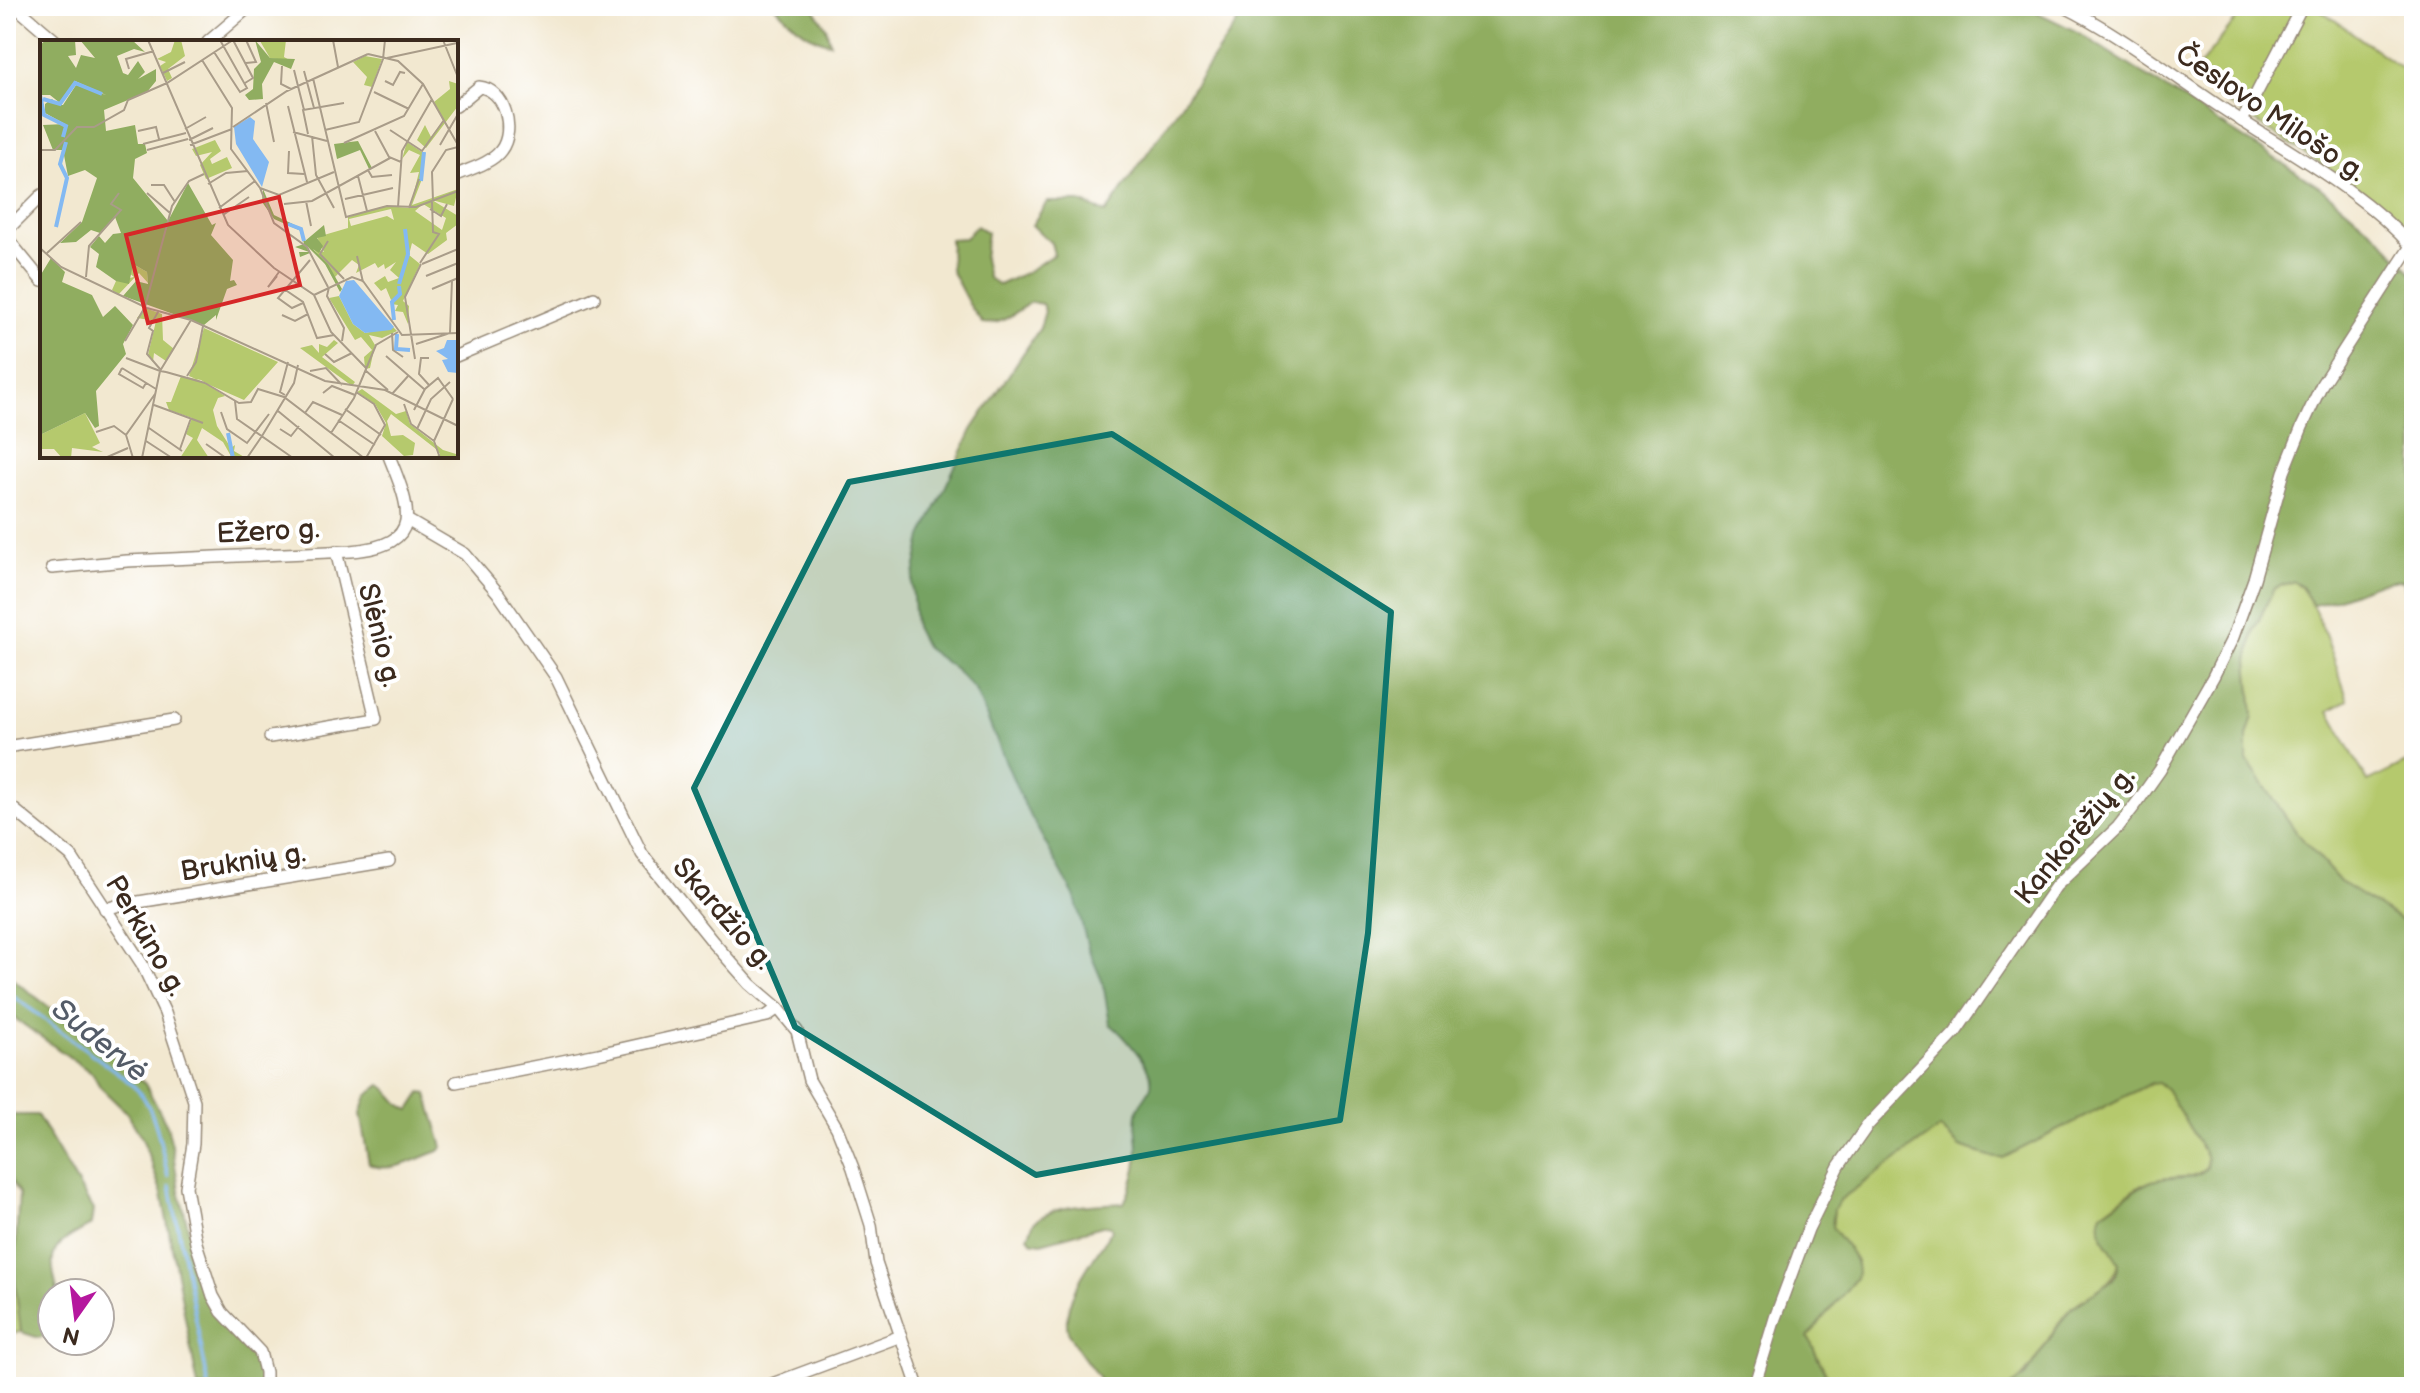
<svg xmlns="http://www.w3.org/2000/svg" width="2420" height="1393" font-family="'Balsamiq Sans',sans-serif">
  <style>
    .green { fill: #b5c96d; stroke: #787a46; stroke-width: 2 }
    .forest { fill: #90ad60; stroke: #666c3f; stroke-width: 2 }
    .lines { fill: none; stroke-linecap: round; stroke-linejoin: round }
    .stream { stroke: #83b9f2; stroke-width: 3 }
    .minor-casing { stroke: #968977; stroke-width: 14 }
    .minor { stroke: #fff; stroke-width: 11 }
    .marked { fill: #0f766e; fill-opacity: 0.2; stroke: #0f766e; stroke-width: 6; stroke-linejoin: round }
    .labels { text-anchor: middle; stroke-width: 8; stroke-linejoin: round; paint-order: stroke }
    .street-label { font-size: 28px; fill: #3b2a1e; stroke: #fff }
    .water-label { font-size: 30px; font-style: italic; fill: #545c68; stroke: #fff }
    .inset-river { fill: none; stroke: #83b9f2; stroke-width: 4 }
    .inset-road { fill: none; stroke: #a99c89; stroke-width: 2 }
    .view { fill: #d62828; fill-opacity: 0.15; stroke: #d62828; stroke-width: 4 }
    .inset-edge { fill: none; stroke: #3b2a1e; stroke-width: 4 }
  </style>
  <rect width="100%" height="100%" fill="#fff"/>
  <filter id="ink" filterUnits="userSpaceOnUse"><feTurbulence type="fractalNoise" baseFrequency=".0125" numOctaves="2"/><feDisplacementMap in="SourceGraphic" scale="16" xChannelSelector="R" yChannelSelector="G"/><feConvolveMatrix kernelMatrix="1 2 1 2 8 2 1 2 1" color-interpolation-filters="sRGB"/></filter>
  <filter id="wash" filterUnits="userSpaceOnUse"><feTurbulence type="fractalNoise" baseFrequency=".006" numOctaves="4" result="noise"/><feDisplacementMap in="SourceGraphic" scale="32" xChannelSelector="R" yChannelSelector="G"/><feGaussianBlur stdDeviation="1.8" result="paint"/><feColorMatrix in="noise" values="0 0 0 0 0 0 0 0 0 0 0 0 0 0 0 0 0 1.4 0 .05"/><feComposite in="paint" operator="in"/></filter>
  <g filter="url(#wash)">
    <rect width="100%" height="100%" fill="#f2e8d0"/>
    <g class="green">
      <polygon points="2247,6 2315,6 2414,77 2414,230 2366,193 2189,79"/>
      <path d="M 2294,581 C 2316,595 2338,673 2348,700 L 2329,711 L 2368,782 L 2414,759 L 2414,929 L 2340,882 L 2297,833 L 2247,761 L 2247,736 L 2253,716 L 2248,661 L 2254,630 L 2274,588 Z"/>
      <path d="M 2151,1083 L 2158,1083 L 2166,1088 L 2206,1155 L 2207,1166 C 2194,1183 2171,1174 2152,1181 C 2134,1187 2118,1202 2102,1213 L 2100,1228 L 2119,1263 C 2112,1289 2086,1293 2069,1310 C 2047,1334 2039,1365 2011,1387 L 1836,1387 L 1831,1383 L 1807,1336 L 1856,1278 L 1856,1261 L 1832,1228 L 1834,1209 L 1841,1199 L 1940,1128 L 1960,1147 L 1996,1158 L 2003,1158 Z"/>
      <polygon points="14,1273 21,1332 6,1334 6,1275"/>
    </g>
    <g class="forest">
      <path d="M 775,6 L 812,6 L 826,27 L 830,43 C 810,40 789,21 775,6 Z"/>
      <path d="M 1249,6 L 2024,6 L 2076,31 L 2324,190 L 2382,239 L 2414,275 L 2414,615 L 2403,581 C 2375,578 2342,601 2313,605 L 2300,585 L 2294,581 L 2274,588 L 2254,630 L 2248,661 L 2253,716 L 2247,736 L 2247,761 L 2297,833 L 2340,882 L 2414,929 L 2414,1387 L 2011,1387 L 2025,1376 L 2069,1310 L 2112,1280 L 2116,1275 L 2119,1263 C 2111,1249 2093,1229 2102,1213 C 2118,1203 2134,1188 2152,1181 C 2171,1174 2194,1183 2207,1167 L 2206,1155 L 2166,1089 L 2158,1083 L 2151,1083 L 2003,1158 L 1996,1158 L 1960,1147 L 1940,1128 L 1841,1199 L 1834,1209 L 1832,1227 C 1842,1242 1861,1260 1856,1278 L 1808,1337 L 1827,1377 L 1836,1387 L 1099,1387 L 1099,1378 C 1091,1366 1072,1345 1068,1331 C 1060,1299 1096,1256 1112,1230 L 1111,1226 L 1106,1225 L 1041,1243 L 1031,1241 L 1028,1236 C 1029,1235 1033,1225 1033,1224 C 1051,1203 1100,1205 1124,1203 C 1132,1186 1138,1167 1138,1149 C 1138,1136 1133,1117 1140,1105 C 1146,1094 1156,1088 1149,1072 C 1142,1057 1123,1034 1110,1024 L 1103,983 L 1088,948 L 1075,897 L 1023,802 L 975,690 L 955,669 L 926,648 L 915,627 L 912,584 L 922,537 L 972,430 L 1040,328 L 1045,311 L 1042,304 L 1030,302 C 1015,313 1001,326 982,323 L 969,304 L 951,270 L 950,239 L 965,238 L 976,226 L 987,232 L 984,259 L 988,278 L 999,285 L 1027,272 L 1054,254 L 1051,243 L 1032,225 L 1047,202 L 1080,202 L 1106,213 Z"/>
      <polygon points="6,974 118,1060 145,1084 167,1125 172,1146 179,1190 203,1289 212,1309 230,1333 256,1357 261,1375 260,1387 198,1387 162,1194 142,1138 127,1113 100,1087 93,1074 6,1012"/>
      <path d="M 381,1085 C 393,1092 397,1106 410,1110 L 421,1093 L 427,1094 L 443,1147 L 439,1151 C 418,1158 390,1175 369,1164 L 360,1114 L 366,1096 Z"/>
      <path d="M 6,1115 L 37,1115 L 93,1210 L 91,1225 C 53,1246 46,1248 58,1293 L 52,1293 L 52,1332 L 39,1338 L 21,1332 L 14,1273 L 19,1194 L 6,1172 Z"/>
    </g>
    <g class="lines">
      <g class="stream">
        <path d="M 6,991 L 122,1076 C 130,1083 140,1090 145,1100 C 158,1122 162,1152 168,1176"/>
        <polyline points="170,1186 209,1387"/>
      </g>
    </g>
  </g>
  <g filter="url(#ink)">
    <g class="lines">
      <g class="minor-casing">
        <g id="minor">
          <polyline points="15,6 57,42"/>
          <path d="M 2063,6 C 2118,33 2171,74 2222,108 C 2288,152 2361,189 2414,249"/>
          <polyline points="208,42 250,6"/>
          <path d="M 456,106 L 479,87 C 505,89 516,130 501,150 C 492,163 470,169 456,175"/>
          <polyline points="2242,121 2302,6"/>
          <polyline points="6,231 42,195"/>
          <polyline points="6,237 42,281"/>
          <polyline points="456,356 594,298"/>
          <polyline points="407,520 465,554 498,593 556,677 642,854 713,942 750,984 778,1008 797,1031 809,1080 837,1128 853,1168 871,1225 876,1263 918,1387"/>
          <path d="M 52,568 L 127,561 L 351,551 C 426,545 410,508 389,456"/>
          <polyline points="270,737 376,719 336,551"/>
          <polyline points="6,747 174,720"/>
          <polyline points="6,803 71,856 142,964 165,1013 194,1101 193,1144 186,1187 196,1243 213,1296 222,1312 260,1352 265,1372 265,1387"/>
          <polyline points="105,909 120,905 389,861"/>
          <polyline points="456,1082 598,1054 767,1016 778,1008"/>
          <polyline points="764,1387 901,1336"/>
          <polyline points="1754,1387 1775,1318 1808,1229 1839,1166 1867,1126 1955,1033 2056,886 2118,827 2136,804 2160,770 2213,677 2233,637 2254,579 2284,472 2302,427 2322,384 2411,246"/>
        </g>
      </g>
      <use href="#minor" class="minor"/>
    </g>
  </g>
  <path class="marked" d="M 1112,434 L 1391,612 L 1368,933 L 1340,1120 L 1036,1175 L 795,1027 L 694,788 L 849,482 Z"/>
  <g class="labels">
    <g class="street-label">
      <text transform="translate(2271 112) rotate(34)" y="10">Česlovo Milošo g.</text>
      <text transform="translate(268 530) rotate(-3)" y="10">Ežero g.</text>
      <text transform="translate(381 635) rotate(76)" y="10">Slėnio g.</text>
      <text transform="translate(2074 835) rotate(-50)" y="10">Kankorėžių g.</text>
      <text transform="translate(243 861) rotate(-9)" y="10">Bruknių g.</text>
      <text transform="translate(724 913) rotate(49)" y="10">Skardžio g.</text>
      <text transform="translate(147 935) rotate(60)" y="10">Perkūno g.</text>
    </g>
    <g class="water-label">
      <text transform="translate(100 1040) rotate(39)" y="10">Sudervė</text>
    </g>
  </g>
  <g transform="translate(40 40)">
    <rect width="418" height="418" fill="#f2e8d0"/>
    <path d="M 135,0 L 141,0 L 145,16 L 128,29 L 132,38 L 127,41 L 120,26 L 126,22 L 117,19 L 131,12 ZM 246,0 L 244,17 L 251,21 L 230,18 L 220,1 ZM 325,16 L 342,19 L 332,47 L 324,45 L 327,37 L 313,22 ZM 409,41 L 418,44 L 418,66 L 386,108 L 377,100 L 385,85 L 391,97 L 403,81 L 394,62 L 410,49 ZM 175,100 L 181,111 L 170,119 L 172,124 L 187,117 L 192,128 L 166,139 L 160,125 L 172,112 L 156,116 L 152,109 ZM 367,102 L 382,112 L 382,139 L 372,165 L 418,149 L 414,166 L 392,160 L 418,176 L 418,184 L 406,193 L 407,200 L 388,214 L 372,203 L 369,215 L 380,224 L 363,261 L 369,266 L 368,284 L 363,272 L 355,271 L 358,265 L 351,264 L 359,257 L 351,260 L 346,248 L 341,251 L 334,243 L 345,236 L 348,242 L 359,238 L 350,230 L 356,222 L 345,229 L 344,224 L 338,228 L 335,223 L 316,233 L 319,225 L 312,220 L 295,237 L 273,208 L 284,212 L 277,197 L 308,188 L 308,177 L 346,166 L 370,168 L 379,132 L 370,133 L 380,115 L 369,110 L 362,119 ZM 383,164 L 406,178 L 402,190 L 375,171 ZM 351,169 L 354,180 L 347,176 L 311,186 L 309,179 ZM 93,224 L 107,232 L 108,243 L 99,233 L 78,255 L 72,250 L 76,241 L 94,237 L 89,233 ZM 299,256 L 313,284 L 325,293 L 353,287 L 357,291 L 342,298 L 329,295 L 335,305 L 330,328 L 325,329 L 324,317 L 332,310 L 321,297 L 315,300 L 289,258 ZM 105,268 L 122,274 L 123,300 L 134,309 L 126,321 L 114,313 L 113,322 L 108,315 L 116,281 L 97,278 ZM 164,288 L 238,322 L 204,360 L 149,336 ZM 294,300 L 298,303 L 282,317 L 315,342 L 312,346 L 260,308 L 272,305 L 279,313 L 279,304 L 287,307 ZM 141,336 L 161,340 L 185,356 L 178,358 L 173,370 L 177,386 L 191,408 L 195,405 L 194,411 L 206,418 L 192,418 L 183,402 L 162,388 L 157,400 L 169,418 L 140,418 L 153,398 L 146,394 L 152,378 L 129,370 L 126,362 L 131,362 ZM 322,349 L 356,374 L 366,371 L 370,384 L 403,410 L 416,414 L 418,407 L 418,418 L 394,418 L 400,414 L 396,409 L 351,374 L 347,381 L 351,396 L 363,395 L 375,403 L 373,415 L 364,416 L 342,396 L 346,383 L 335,364 L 317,352 ZM 45,373 L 60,403 L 52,407 L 63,412 L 32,408 L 31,418 L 22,418 L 14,409 L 0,409 L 0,395 Z" fill="#b5c96d" fill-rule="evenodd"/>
    <path d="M 6,0 L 35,0 L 36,15 L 28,16 L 36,28 L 41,15 L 55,18 L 40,0 L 92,0 L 105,12 L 94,9 L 77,16 L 83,33 L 88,35 L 98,21 L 105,32 L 98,39 L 116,29 L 116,41 L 107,52 L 64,70 L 66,91 L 95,85 L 98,104 L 105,104 L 107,113 L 95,119 L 93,138 L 128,181 L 148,143 L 172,185 L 176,183 L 171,195 L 193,220 L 190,241 L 194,240 L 197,245 L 187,249 L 176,280 L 176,275 L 164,285 L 83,256 L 96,241 L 108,244 L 107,232 L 93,224 L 89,244 L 76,241 L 56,227 L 59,214 L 50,207 L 59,196 L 65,203 L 73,194 L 81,193 L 75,177 L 60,193 L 51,190 L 36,202 L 20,203 L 42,182 L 57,138 L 45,130 L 28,136 L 23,110 L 13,110 L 3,85 L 25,84 L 5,73 L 5,64 L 12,59 L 18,65 L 23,65 L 36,45 L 66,55 L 35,41 L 20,63 L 10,55 L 1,55 L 0,67 L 0,5 ZM 215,0 L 230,18 L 255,19 L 251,29 L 234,22 L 222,44 L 223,59 L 209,60 L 205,55 L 213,49 L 214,29 L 221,22 ZM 318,101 L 332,128 L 329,129 L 320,110 L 297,119 L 294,104 ZM 223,149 L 234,175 L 261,188 L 265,201 L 284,185 L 286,196 L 277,198 L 283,206 L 279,213 L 273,209 L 288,224 L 302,249 L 300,252 L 285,224 L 267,206 L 270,213 L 260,217 L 259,212 L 269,212 L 255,207 L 264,204 L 261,191 L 234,179 L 222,162 ZM 11,218 L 25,232 L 22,242 L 52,255 L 63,277 L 75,266 L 93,285 L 83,304 L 86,314 L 56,351 L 59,386 L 55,388 L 45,373 L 0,395 L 0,236 Z" fill="#90ad60"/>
    <path d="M 210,77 L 215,81 L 213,99 L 229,122 L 222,147 L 196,104 L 194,87 ZM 314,240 L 354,287 L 351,290 L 325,293 L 313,284 L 299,256 L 306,241 ZM 407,300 L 418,300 L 418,333 L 408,332 L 402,320 L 408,319 L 396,311 L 404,308 Z" fill="#83b9f2"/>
    <path class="inset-river" d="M 0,55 L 4,75 L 26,86 L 23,97M 3,59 L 20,64 L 35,43 L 62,54M 381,141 L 384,112M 248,184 L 261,189 L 264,201M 16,187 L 27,138 L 20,124 L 26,102M 359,244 L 368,214 L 365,189M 354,280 L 352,262 L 360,254 L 359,246M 357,294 L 356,309 L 370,310M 188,393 L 193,418"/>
    <path class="inset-road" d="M 108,0 L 188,185 L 234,228 L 274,255 L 291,292 L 326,328M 193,0 L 213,38 L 205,43M 293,0 L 298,27M 403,0 L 417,35M 174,12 L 200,52 L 207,48 L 180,0M 328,14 L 358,21 L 383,44 L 418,105M 347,18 L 417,3M 162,20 L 192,68 L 191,109 L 220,148 L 234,183 L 267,207 L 288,247M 206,23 L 216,22 L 206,0M 242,26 L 241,44 L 251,49M 89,29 L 86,19 L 114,11M 254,30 L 264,70M 264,31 L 274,68M 123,33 L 145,22M 273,38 L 306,177 L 347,166 L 376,167 L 418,151M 345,41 L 353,45 L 360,32 L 365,33M 334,52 L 369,69M 226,63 L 234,102M 248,66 L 267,142M 193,87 L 247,51 L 328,14M 145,89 L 166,77M 285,90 L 319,82 L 343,19 L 345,0M 350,90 L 382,111 L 404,80M 98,91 L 116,87 L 119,99M 335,91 L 349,117 L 361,122M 253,92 L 287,101M 268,94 L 263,70 L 304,63M 272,96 L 276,135 L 294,168M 149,100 L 173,88M 304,103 L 364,76 L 383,44M 103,104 L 146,93M 150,105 L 192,89M 400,105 L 418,74M 0,110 L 15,110 L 37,87 L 54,87 L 84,70 L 88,60 L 127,43 L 193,0M 107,110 L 148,99M 249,111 L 248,133 L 264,134M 328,130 L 332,137 L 352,135M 318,136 L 327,171M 168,144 L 186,133 L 208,131M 111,145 L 124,145 L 135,162M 220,148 L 239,155 L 294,132M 107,153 L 130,173M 305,159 L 353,148M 266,161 L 271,186M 393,161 L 392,132 L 406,110 L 418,107M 244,164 L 272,161 L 350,118M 358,167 L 362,111 L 392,59M 179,168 L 215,141M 369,168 L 379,139M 390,169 L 401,176 L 407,164M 183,175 L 209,157M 288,201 L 280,214 L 304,239M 0,208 L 21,227 L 107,268 L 151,280 L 285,341 L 345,350 L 418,386M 7,213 L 41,182M 317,216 L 323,242M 380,223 L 399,194 L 393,192 L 392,162M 382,224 L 418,209M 237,236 L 228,247 L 239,232M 386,236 L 418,223M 46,237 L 49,206 L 81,170 L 71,164 L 79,153M 289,247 L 287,256 L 304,288 L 302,301M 244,249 L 263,262 L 277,298 L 294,295M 392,249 L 418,238M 274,255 L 312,237 L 323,241 L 362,295 L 418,293M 263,263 L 252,268 L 238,258 L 270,220M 105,267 L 132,166 L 149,141 L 164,134M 118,272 L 109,288 L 113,291 L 107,314 L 120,329M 242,275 L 255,281 L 268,274M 352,293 L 353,310 L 363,317M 410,293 L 412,240M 85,301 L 105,267M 376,304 L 410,293M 285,314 L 294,322 L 312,313M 346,316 L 384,349M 86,318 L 120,331 L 151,280M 375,319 L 365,257 L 381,224M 82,328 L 116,349M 82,328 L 79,334 L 103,348 L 106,343M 325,330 L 348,350M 270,331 L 286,328 L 302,345M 126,332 L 165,343M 147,336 L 156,322 L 163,286M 165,343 L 199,363 L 211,362 L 218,349 L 244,357 L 324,418M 389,345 L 379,334 L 381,318 L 389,318M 316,352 L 334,364 L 345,385 L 326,418M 283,353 L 292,346 L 315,355M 352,354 L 369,335M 245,355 L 240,352 L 248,322M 195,361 L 197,379 L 253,418M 364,364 L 371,384 L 394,401 L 400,418M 114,365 L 163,383M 305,369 L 341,395M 374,370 L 385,349 L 398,338 L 413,359M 238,371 L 295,418M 181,372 L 187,389 L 207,403 L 229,374M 265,373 L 273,362 L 302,375M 298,380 L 335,405M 109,388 L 142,411M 240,389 L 251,396 L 259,386M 377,389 L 391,359 L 410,342M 56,392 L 74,386 L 86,395M 291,393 L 314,358 L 336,305 L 358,292M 222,396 L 254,343 L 258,325M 106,401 L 132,418M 394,401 L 413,359M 166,404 L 186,418M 140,409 L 151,378M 65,418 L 88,408M 93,418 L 86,395 L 115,354M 102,418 L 120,331 L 126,332M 207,418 L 222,396"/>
    <path class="view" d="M 239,157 L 260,245 L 108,283 L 86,195 Z"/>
    <rect width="418" height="418" class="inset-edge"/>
  </g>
  <rect width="2420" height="1393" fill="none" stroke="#fff" stroke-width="32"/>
  <g transform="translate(76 1317) rotate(194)"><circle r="38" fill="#ffffff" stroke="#b1aaa5" stroke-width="2"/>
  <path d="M0-6L14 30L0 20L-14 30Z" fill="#b5179e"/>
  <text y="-12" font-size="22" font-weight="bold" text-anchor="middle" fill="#3b2a1e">N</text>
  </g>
</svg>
